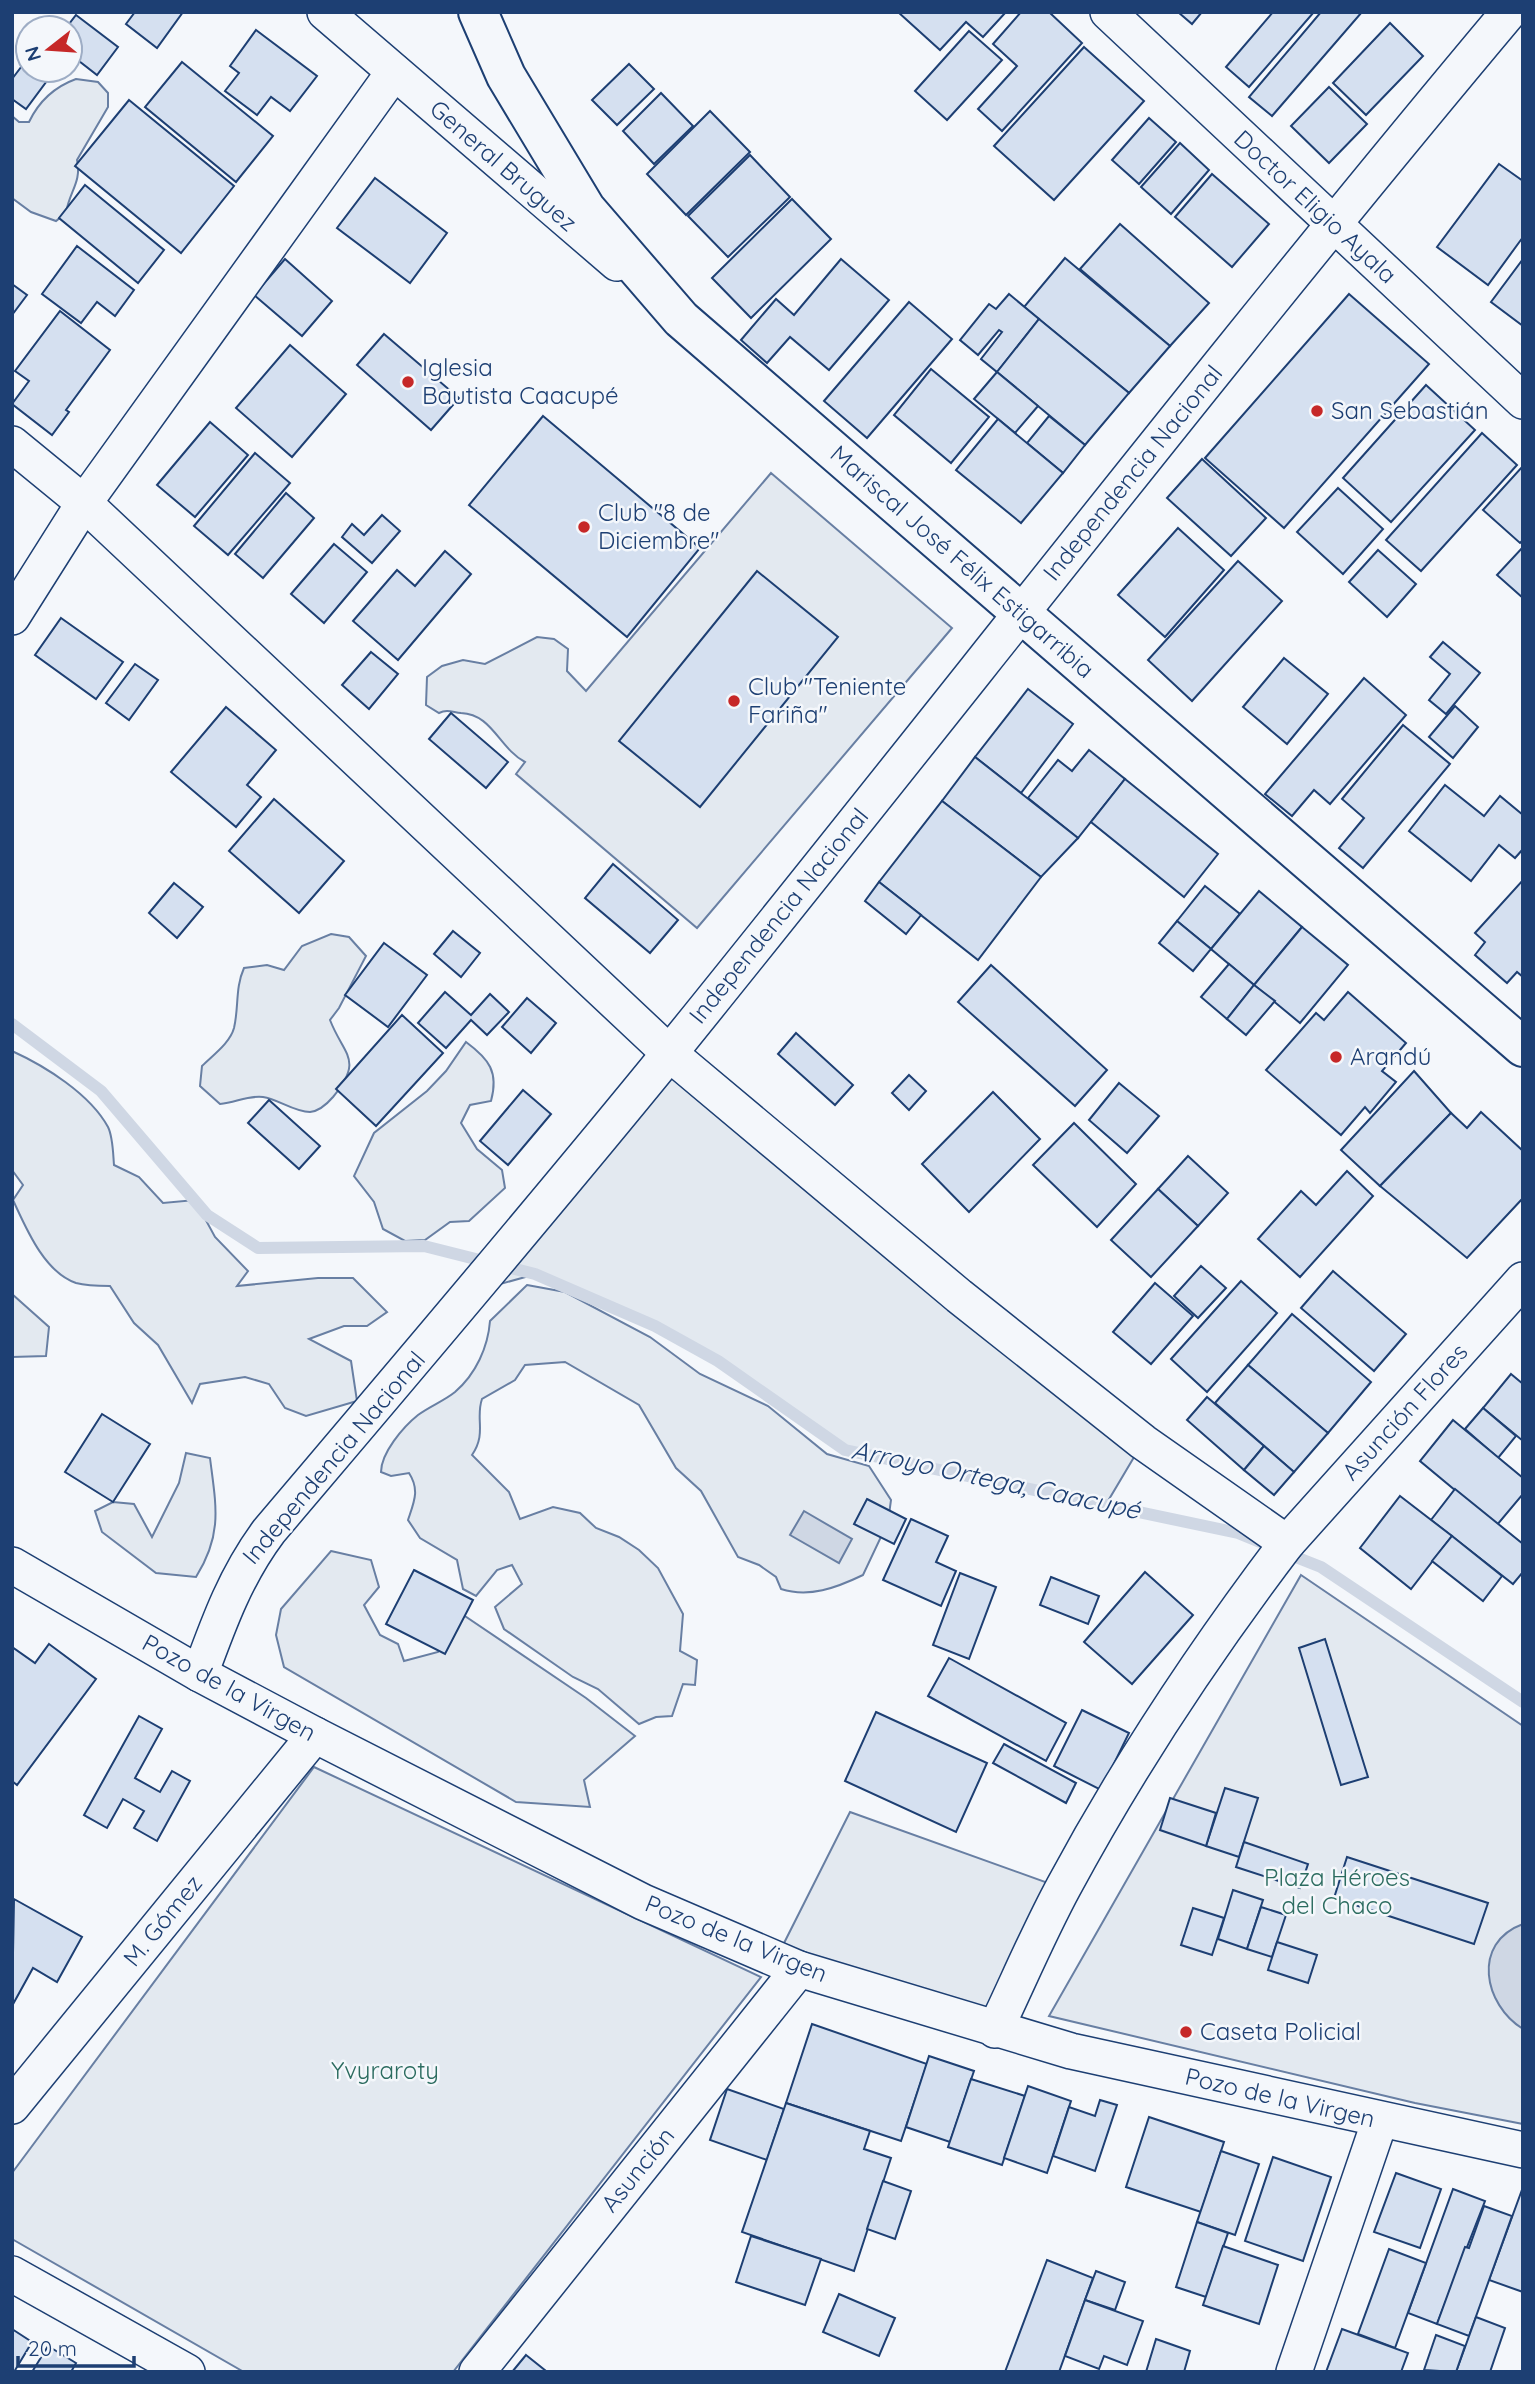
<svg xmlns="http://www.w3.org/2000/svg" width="1535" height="2384" font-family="Quicksand,sans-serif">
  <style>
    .green { fill: #e3e9f0; stroke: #687fa3; stroke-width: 2 }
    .water { fill: #cfd7e4; stroke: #687fa3; stroke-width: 2 }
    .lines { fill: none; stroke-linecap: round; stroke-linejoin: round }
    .stream { stroke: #cfd7e4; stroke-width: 12 }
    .building { fill: #d5e0f0; stroke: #1d3f73; stroke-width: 2 }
    .minor-casing { stroke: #1d3f73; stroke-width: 38 }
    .primary-casing { stroke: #1d3f73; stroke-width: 42 }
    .minor { stroke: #f4f7fb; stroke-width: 35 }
    .primary { stroke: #f4f7fb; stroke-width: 38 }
    .poi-dot { fill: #c62828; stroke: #f4f7fb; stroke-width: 2.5 }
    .labels { text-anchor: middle; stroke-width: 5; stroke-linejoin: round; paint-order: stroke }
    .street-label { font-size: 24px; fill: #1d3f73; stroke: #f4f7fb }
    .poi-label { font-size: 24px; fill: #1d3f73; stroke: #f4f7fb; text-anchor: start }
    .park-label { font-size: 24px; fill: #2c6c60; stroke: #f4f7fb }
    .water-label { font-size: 26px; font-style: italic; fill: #1d3f73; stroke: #f4f7fb }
  </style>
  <rect width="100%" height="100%" fill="#f4f7fb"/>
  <g class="green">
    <path d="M 76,79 L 98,82 L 108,93 L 108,107 L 77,160 C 82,182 69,192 66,213 L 56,221 L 31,212 L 12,198 L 12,116 L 19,122 L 29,122 C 39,101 54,87 76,79 Z"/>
    <path d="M 771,473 L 952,628 L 697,928 L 516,774 L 525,762 C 499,748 492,714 461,713 C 452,712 447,709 439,713 L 426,705 L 427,677 L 442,666 L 463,660 L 485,664 L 537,637 L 554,639 L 568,649 L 567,671 L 586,691 Z"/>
    <path d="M 331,934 L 349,937 L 366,956 L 339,1008 L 330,1020 C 344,1056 364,1059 333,1097 C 327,1104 320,1111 310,1112 C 294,1112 278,1099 263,1097 C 248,1095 235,1103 220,1104 L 200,1086 L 202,1066 C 213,1055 230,1043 234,1028 C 239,1007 235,988 244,968 L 267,965 L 284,970 L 302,946 Z"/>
    <path d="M 466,1042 C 489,1059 499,1072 491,1101 L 470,1105 L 461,1123 L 477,1149 L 502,1170 L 505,1188 L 469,1221 L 450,1222 L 425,1240 L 405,1241 L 383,1229 L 374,1202 L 354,1176 L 374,1133 L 427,1091 L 446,1071 Z"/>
    <path d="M 12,1051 C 45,1066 90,1094 108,1127 C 113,1137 113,1153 114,1165 L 139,1177 L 163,1203 L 195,1200 L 215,1237 L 248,1271 L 237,1286 L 318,1278 L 353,1278 L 387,1312 L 367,1326 L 344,1326 L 309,1339 L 351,1361 L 357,1401 L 306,1416 L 285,1408 L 269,1384 L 245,1377 L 200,1384 L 192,1403 L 158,1345 L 134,1323 L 110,1286 C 99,1286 87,1286 76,1283 C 44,1272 26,1228 13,1200 L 23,1185 L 12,1170 Z"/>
    <polygon points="669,1053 1143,1442 1105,1506 845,1450 718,1361 655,1326 536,1274 472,1292"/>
    <path d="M 527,1285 L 565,1292 L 650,1337 L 700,1374 L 768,1406 L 827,1454 L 869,1466 L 891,1500 L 888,1522 L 863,1575 C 836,1588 809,1598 781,1589 L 776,1577 L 759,1565 L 738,1557 L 701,1491 L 676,1468 L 639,1405 L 565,1362 L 525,1365 L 515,1380 L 482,1399 C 475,1419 487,1433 472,1455 L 509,1492 L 520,1519 L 553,1507 L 580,1513 L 596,1528 L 619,1537 L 639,1550 L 658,1568 L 683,1614 L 680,1651 L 697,1660 L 695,1685 L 683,1684 L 672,1716 L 656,1717 L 639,1724 L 598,1689 L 573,1677 L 504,1629 L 495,1607 L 522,1584 L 512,1565 L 497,1570 L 476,1596 L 463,1589 L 457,1560 L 420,1538 L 408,1520 C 414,1502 420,1490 409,1473 L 391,1476 L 381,1472 C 381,1453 403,1427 418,1415 C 430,1406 444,1401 455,1392 C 476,1374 488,1347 490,1321 Z"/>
    <polygon points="12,1294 49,1327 46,1356 12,1357"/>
    <path d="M 186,1453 L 210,1458 C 216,1506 223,1534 196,1577 L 156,1573 L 102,1532 L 95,1511 L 113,1502 L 134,1504 L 152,1537 L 179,1483 Z"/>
    <polygon points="331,1551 371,1560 379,1587 364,1605 380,1635 398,1644 404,1661 438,1652 453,1608 586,1698 635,1736 584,1780 590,1807 516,1802 284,1667 276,1635 281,1609"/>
    <polygon points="1301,1575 1523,1726 1523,2124 1415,2103 1049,2016"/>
    <polygon points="314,1767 761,1977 453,2372 244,2372 12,2239 12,2173"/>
    <polygon points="850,1812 1062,1888 995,2030 776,1959"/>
  </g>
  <g class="water">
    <polygon points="804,1511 852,1539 839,1563 790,1535"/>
    <path d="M 1523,1924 L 1523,2029 C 1484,2005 1471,1943 1523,1924 Z"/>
  </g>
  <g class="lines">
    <g class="stream">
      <polyline points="12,1024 101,1091 207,1215 258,1248 424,1246 535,1274 655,1326 718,1361 845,1450 1238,1533 1260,1542"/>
      <polyline points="1283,1552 1321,1567 1523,1702"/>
    </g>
  </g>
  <g class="building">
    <polygon points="135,12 183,12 157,48 126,24"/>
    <polygon points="898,12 1006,12 983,37 966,22 940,50"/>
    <polygon points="1021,12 1049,12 1082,43 1002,131 978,109 1017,66 993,44"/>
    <polygon points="1178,12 1202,12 1192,24"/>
    <polygon points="1273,12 1314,12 1249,87 1226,67"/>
    <polygon points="1321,12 1362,12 1272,116 1249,97"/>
    <polygon points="76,15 118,47 97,75 70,54 70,28 66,28"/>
    <polygon points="1390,23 1423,56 1366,115 1333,83"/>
    <polygon points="256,30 317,76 290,111 271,97 257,115 225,91 239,73 230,66"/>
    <polygon points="969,31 1002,60 947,120 915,91"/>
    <polygon points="1084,47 1144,101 1054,200 994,146"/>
    <polygon points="28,58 28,70 55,70 26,109 12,99 12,79"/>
    <polygon points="182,62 273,136 236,182 145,107"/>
    <polygon points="629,64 654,89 617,125 592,100"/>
    <polygon points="1329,87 1367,124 1329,163 1291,126"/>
    <polygon points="661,93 693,126 654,164 623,131"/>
    <polygon points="129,100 234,186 181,253 75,166"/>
    <polygon points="710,111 750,152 686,215 647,174"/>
    <polygon points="1149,118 1176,142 1139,184 1112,160"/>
    <polygon points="1180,143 1209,170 1171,214 1141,187"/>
    <polygon points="750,155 790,197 728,257 688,216"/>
    <polygon points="1499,164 1523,181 1523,237 1488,285 1437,247"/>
    <polygon points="1212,174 1269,224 1232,267 1175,217"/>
    <polygon points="375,178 447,233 410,283 337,228"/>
    <polygon points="85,185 164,250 138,283 59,218"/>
    <polygon points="792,199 831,239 751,318 712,278"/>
    <polygon points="1120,224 1209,303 1170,346 1080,269"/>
    <polygon points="77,246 134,290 115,316 97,302 81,323 42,294"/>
    <polygon points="1065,258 1170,346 1129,393 1024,307"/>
    <polygon points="285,259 332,301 302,336 254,295"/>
    <polygon points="841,259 889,300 829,370 790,337 767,363 741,340 776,299 794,315"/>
    <polygon points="1523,259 1523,326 1491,302"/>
    <polygon points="12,284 27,295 12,315"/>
    <polygon points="1009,294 1039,319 997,372 981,359 1002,332 999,330 978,355 960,340 989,304 996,309"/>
    <polygon points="1349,294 1429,364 1284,528 1205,458"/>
    <polygon points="909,302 952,339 867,438 824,401"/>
    <polygon points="60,311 110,350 66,410 69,412 52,435 12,404 29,381 15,371"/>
    <polygon points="1039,319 1129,393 1085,445 997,372"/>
    <polygon points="384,334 459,398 431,430 357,365"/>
    <polygon points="290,345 346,394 292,457 236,408"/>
    <polygon points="931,369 989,417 951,463 894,415"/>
    <polygon points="997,372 1038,406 1015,433 974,399"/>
    <polygon points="1426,385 1475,430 1391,522 1343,478"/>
    <polygon points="543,416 700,548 627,637 469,505"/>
    <polygon points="1049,416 1085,445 1063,473 1027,443"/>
    <polygon points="998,419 1063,473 1021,523 956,470"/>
    <polygon points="210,422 248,455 195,517 157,485"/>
    <polygon points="1482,433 1517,465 1421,571 1386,540"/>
    <polygon points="255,453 290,483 228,555 194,526"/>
    <polygon points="1202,459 1266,518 1231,556 1167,498"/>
    <polygon points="1522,467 1523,540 1520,543 1483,510"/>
    <polygon points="1338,488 1383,529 1343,574 1297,532"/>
    <polygon points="286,493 314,518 263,578 235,554"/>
    <polygon points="382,515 400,531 372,563 342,537 352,524 364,535"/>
    <polygon points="1178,528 1224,570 1165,637 1118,595"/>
    <polygon points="334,544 367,572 324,623 291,594"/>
    <polygon points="1523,547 1523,598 1497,575"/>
    <polygon points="1378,550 1416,584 1387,617 1349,582"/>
    <polygon points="445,551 471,574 398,660 353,621 397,570 415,586"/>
    <polygon points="1238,561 1282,601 1192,701 1148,660"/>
    <polygon points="757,571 838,637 700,807 619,741"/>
    <polygon points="61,618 123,662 96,699 35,655"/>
    <polygon points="1443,642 1480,673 1446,714 1429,700 1450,674 1430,657"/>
    <polygon points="371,652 398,674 369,709 342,685"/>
    <polygon points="1284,658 1328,694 1287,744 1243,707"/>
    <polygon points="135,664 158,680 129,720 106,703"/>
    <polygon points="1364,678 1406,715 1330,804 1314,790 1292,816 1265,794"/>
    <polygon points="1028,689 1073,724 1021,793 975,757"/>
    <polygon points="1455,706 1478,727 1453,758 1429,737"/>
    <polygon points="226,707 276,750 247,785 261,797 236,827 171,772"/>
    <polygon points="451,713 508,762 486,788 429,739"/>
    <polygon points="1403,725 1450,764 1363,868 1339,848 1364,818 1342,799"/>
    <polygon points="1089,750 1125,779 1078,838 1028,798 1058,760 1072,771"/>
    <polygon points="975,757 1078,838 1041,877 942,801"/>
    <polygon points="1125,779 1218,854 1184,897 1091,822"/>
    <polygon points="1445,785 1484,816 1500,796 1523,815 1523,849 1515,858 1499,845 1471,881 1409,831"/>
    <polygon points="274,799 344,861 299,913 229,851"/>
    <polygon points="942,801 1041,877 978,960 879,882"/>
    <polygon points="613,864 678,920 650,953 585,898"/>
    <polygon points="1523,880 1523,977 1517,972 1507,983 1475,955 1485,942 1475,933"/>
    <polygon points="879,882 921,915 906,934 865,901"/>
    <polygon points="174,883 203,907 177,938 149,913"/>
    <polygon points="1205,886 1240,914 1211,949 1177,921"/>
    <polygon points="1259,891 1302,927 1254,985 1211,949"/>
    <polygon points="1177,921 1211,949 1193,971 1159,943"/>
    <polygon points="1302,927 1348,965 1300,1023 1254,985"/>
    <polygon points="453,931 480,953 461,977 434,954"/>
    <polygon points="384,943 427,975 388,1027 345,995"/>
    <polygon points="1229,964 1254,985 1227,1019 1201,997"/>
    <polygon points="991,965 1107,1070 1075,1106 958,1002"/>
    <polygon points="1254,985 1275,1001 1246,1035 1227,1019"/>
    <polygon points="445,992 471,1015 490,994 509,1012 487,1035 471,1020 446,1048 418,1023"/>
    <polygon points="1348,992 1406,1043 1382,1071 1396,1082 1370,1113 1365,1107 1341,1135 1266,1070 1316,1013 1324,1020"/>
    <polygon points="527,998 556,1023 531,1053 502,1027"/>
    <polygon points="402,1015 443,1053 376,1126 336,1089"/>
    <polygon points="796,1033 853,1085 835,1105 778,1054"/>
    <polygon points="1414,1071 1451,1113 1380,1186 1341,1150"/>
    <polygon points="909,1075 926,1091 909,1110 892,1093"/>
    <polygon points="1119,1083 1159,1116 1127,1153 1089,1120"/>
    <polygon points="523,1090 551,1114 508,1165 480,1141"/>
    <polygon points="993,1092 1040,1139 969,1212 922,1164"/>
    <polygon points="269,1100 320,1146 299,1169 248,1123"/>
    <polygon points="1481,1112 1523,1151 1523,1198 1467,1258 1380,1186 1451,1113 1467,1128"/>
    <polygon points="1074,1123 1136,1184 1097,1227 1033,1165"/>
    <polygon points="1188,1156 1228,1193 1198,1226 1158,1189"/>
    <polygon points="1347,1171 1373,1196 1300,1277 1258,1239 1301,1191 1316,1205"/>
    <polygon points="1158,1189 1198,1226 1151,1277 1111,1240"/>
    <polygon points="1201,1266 1226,1288 1198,1318 1174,1296"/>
    <polygon points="1333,1271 1406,1334 1374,1371 1301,1308"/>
    <polygon points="1241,1281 1277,1313 1207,1392 1171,1359"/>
    <polygon points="1155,1283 1193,1316 1151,1364 1113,1332"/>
    <polygon points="1292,1314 1371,1382 1328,1433 1248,1365"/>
    <polygon points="1248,1365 1328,1433 1294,1472 1215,1403"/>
    <polygon points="1511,1374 1523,1384 1523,1441 1483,1408"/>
    <polygon points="1207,1397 1264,1446 1244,1470 1187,1420"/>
    <polygon points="1483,1408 1516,1436 1498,1458 1465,1429"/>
    <polygon points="102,1414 150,1444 113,1502 65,1472"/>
    <polygon points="1453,1420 1523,1478 1523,1494 1497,1525 1420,1461"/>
    <polygon points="1264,1446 1294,1472 1274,1495 1244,1470"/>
    <polygon points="1455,1489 1523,1544 1523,1572 1513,1584 1431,1520"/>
    <polygon points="1400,1496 1452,1536 1411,1589 1360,1548"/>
    <polygon points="867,1499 906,1519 894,1544 854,1524"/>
    <polygon points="911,1519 948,1536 936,1562 956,1571 941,1606 883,1580"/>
    <polygon points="1452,1536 1502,1576 1483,1601 1432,1561"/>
    <polygon points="414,1570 473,1600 445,1654 386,1624"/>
    <polygon points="1145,1572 1193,1615 1132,1684 1084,1642"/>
    <polygon points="960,1573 996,1587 969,1659 933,1645"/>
    <polygon points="1051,1577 1099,1596 1088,1624 1040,1605"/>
    <polygon points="1325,1639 1368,1777 1341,1785 1299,1648"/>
    <polygon points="49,1644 96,1679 17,1785 12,1781 12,1647 35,1663"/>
    <polygon points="949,1658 1066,1723 1046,1761 928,1696"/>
    <polygon points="1082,1710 1129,1733 1101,1790 1054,1766"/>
    <polygon points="876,1712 987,1763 956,1832 845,1781"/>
    <polygon points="139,1716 162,1729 135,1778 160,1792 172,1771 190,1781 157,1841 134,1828 144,1811 123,1799 107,1828 84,1815"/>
    <polygon points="1004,1744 1076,1783 1066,1803 993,1763"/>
    <polygon points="1225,1788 1258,1798 1239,1857 1206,1846"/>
    <polygon points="1170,1798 1216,1813 1206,1846 1160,1830"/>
    <polygon points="1244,1842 1308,1864 1300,1888 1236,1867"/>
    <polygon points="1347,1857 1488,1903 1474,1944 1334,1898"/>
    <polygon points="1233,1890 1263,1900 1247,1949 1218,1939"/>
    <polygon points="14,1899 82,1937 57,1982 33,1968 12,2006"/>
    <polygon points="1261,1907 1286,1915 1272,1957 1247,1949"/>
    <polygon points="1193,1908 1224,1918 1212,1955 1181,1945"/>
    <polygon points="1277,1942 1317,1955 1308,1983 1268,1970"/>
    <polygon points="812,2024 927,2064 901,2141 786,2103"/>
    <polygon points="929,2056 974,2071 950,2142 906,2127"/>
    <polygon points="971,2079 1025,2096 1002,2165 948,2147"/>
    <polygon points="1028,2086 1071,2101 1047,2173 1004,2158"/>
    <polygon points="727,2089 784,2109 767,2160 710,2140"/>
    <polygon points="1100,2100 1117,2105 1095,2171 1053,2156 1069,2107 1095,2116"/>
    <polygon points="786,2103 870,2131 864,2149 891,2158 854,2271 742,2232"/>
    <polygon points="1149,2117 1224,2142 1201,2212 1126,2187"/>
    <polygon points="1221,2151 1259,2164 1235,2235 1197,2222"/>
    <polygon points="1273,2157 1331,2177 1303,2261 1245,2241"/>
    <polygon points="1396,2173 1441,2189 1420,2248 1374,2232"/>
    <polygon points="883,2181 911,2191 895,2239 867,2229"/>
    <polygon points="1523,2187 1523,2292 1489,2280"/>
    <polygon points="1453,2189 1485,2201 1437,2324 1408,2313"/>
    <polygon points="1484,2206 1512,2216 1469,2336 1437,2324 1465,2247 1469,2248"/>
    <polygon points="1197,2222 1228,2233 1206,2297 1176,2287"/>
    <polygon points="751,2236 821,2259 805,2305 736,2282"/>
    <polygon points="1223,2246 1278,2265 1259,2324 1203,2305"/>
    <polygon points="1389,2249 1426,2263 1395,2348 1358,2334"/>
    <polygon points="1047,2260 1093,2278 1059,2372 1005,2372"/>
    <polygon points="1096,2271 1125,2282 1115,2310 1085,2300"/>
    <polygon points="839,2294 895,2318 879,2356 823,2332"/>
    <polygon points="1085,2300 1143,2321 1127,2365 1104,2356 1099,2369 1065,2356"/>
    <polygon points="1476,2317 1505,2328 1490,2372 1456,2372"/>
    <polygon points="12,2329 32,2342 14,2372 12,2371"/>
    <polygon points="1342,2329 1408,2353 1401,2372 1326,2372"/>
    <polygon points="1436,2335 1465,2346 1456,2372 1424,2370"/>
    <polygon points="1156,2339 1190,2351 1184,2372 1146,2372"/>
    <polygon points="48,2346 76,2363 71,2372 32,2372"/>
    <polygon points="526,2355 546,2371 546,2372 512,2372"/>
  </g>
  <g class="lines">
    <g class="minor-casing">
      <g id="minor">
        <polyline points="325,12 617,263"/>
        <polyline points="1108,12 1523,401"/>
        <polyline points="12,444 84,503 669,1053 959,1296 1143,1442 1287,1543"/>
        <polyline points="12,617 84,503 394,72"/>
        <polyline points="12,1565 200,1674 315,1735 643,1902 799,1969 1071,2051 1523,2150"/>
        <path d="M 200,1674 C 219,1622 236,1575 269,1531 C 403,1373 537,1216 668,1055 C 949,708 1222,354 1509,12"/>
        <path d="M 995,2030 C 1018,1982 1039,1932 1064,1886 C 1128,1767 1205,1651 1287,1543 L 1523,1280"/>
        <polyline points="12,2106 315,1735"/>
        <polyline points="12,2274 187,2372"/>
        <polyline points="477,2372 799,1969"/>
        <polyline points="1294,2372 1380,2120"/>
      </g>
    </g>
    <g class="primary-casing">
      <polyline id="primary" points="478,12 506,76 586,209 681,319 1523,1047"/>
    </g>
    <use href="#minor" class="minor"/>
    <use href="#primary" class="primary"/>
  </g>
  <g class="poi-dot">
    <circle cx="408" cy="382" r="7"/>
    <circle cx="1317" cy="411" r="7"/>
    <circle cx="584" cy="527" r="7"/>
    <circle cx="734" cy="701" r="7"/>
    <circle cx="1336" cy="1057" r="7"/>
    <circle cx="1186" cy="2032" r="7"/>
  </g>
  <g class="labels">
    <g class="street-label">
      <text transform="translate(503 166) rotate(41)" y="8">General Bruguez</text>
      <text transform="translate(1315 207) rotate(43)" y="8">Doctor Eligio Ayala</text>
      <text transform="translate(1133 473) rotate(-51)" y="8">Independencia Nacional</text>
      <text transform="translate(962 562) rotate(41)" y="8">Mariscal José Félix Estigarribia</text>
      <text transform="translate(779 916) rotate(-51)" y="8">Independencia Nacional</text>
      <text transform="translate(1405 1412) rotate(-48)" y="8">Asunción Flores</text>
      <text transform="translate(334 1458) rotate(-50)" y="8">Independencia Nacional</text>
      <text transform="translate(229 1688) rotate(29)" y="8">Pozo de la Virgen</text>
      <text transform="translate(163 1921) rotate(-51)" y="8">M. Gómez</text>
      <text transform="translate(736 1939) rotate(22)" y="8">Pozo de la Virgen</text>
      <text transform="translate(1280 2098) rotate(13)" y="8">Pozo de la Virgen</text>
      <text transform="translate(638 2170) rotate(-51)" y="8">Asunción</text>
    </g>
    <g class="poi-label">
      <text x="422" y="376">Iglesia<tspan x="422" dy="28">Bautista Caacupé</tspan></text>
      <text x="1331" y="419">San Sebastián</text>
      <text x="598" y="521">Club "8 de<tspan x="598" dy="28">Diciembre"</tspan></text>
      <text x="748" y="695">Club "Teniente<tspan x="748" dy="28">Fariña"</tspan></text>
      <text x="1350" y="1065">Arandú</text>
      <text x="1200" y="2040">Caseta Policial</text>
    </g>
    <g class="park-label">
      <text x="1337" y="1886">Plaza Héroes<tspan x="1337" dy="28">del Chaco</tspan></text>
      <text x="385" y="2079">Yvyraroty</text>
    </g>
    <g class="water-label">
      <text transform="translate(996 1480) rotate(12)" y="9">Arroyo Ortega, Caacupé</text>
    </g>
  </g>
  <rect width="1535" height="2384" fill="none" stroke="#1d3f73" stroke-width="28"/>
  <g transform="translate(49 49) rotate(253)"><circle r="33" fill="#f4f7fb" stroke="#9eadc5" stroke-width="2"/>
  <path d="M0-5L12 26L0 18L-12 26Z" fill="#c62828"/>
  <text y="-10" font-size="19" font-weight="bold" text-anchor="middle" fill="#1d3f73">N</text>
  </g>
  <path d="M18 2356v10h116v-10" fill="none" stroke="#1d3f73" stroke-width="3.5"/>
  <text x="28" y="2356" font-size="21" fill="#1d3f73" stroke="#f4f7fb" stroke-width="5" paint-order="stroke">20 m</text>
</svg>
